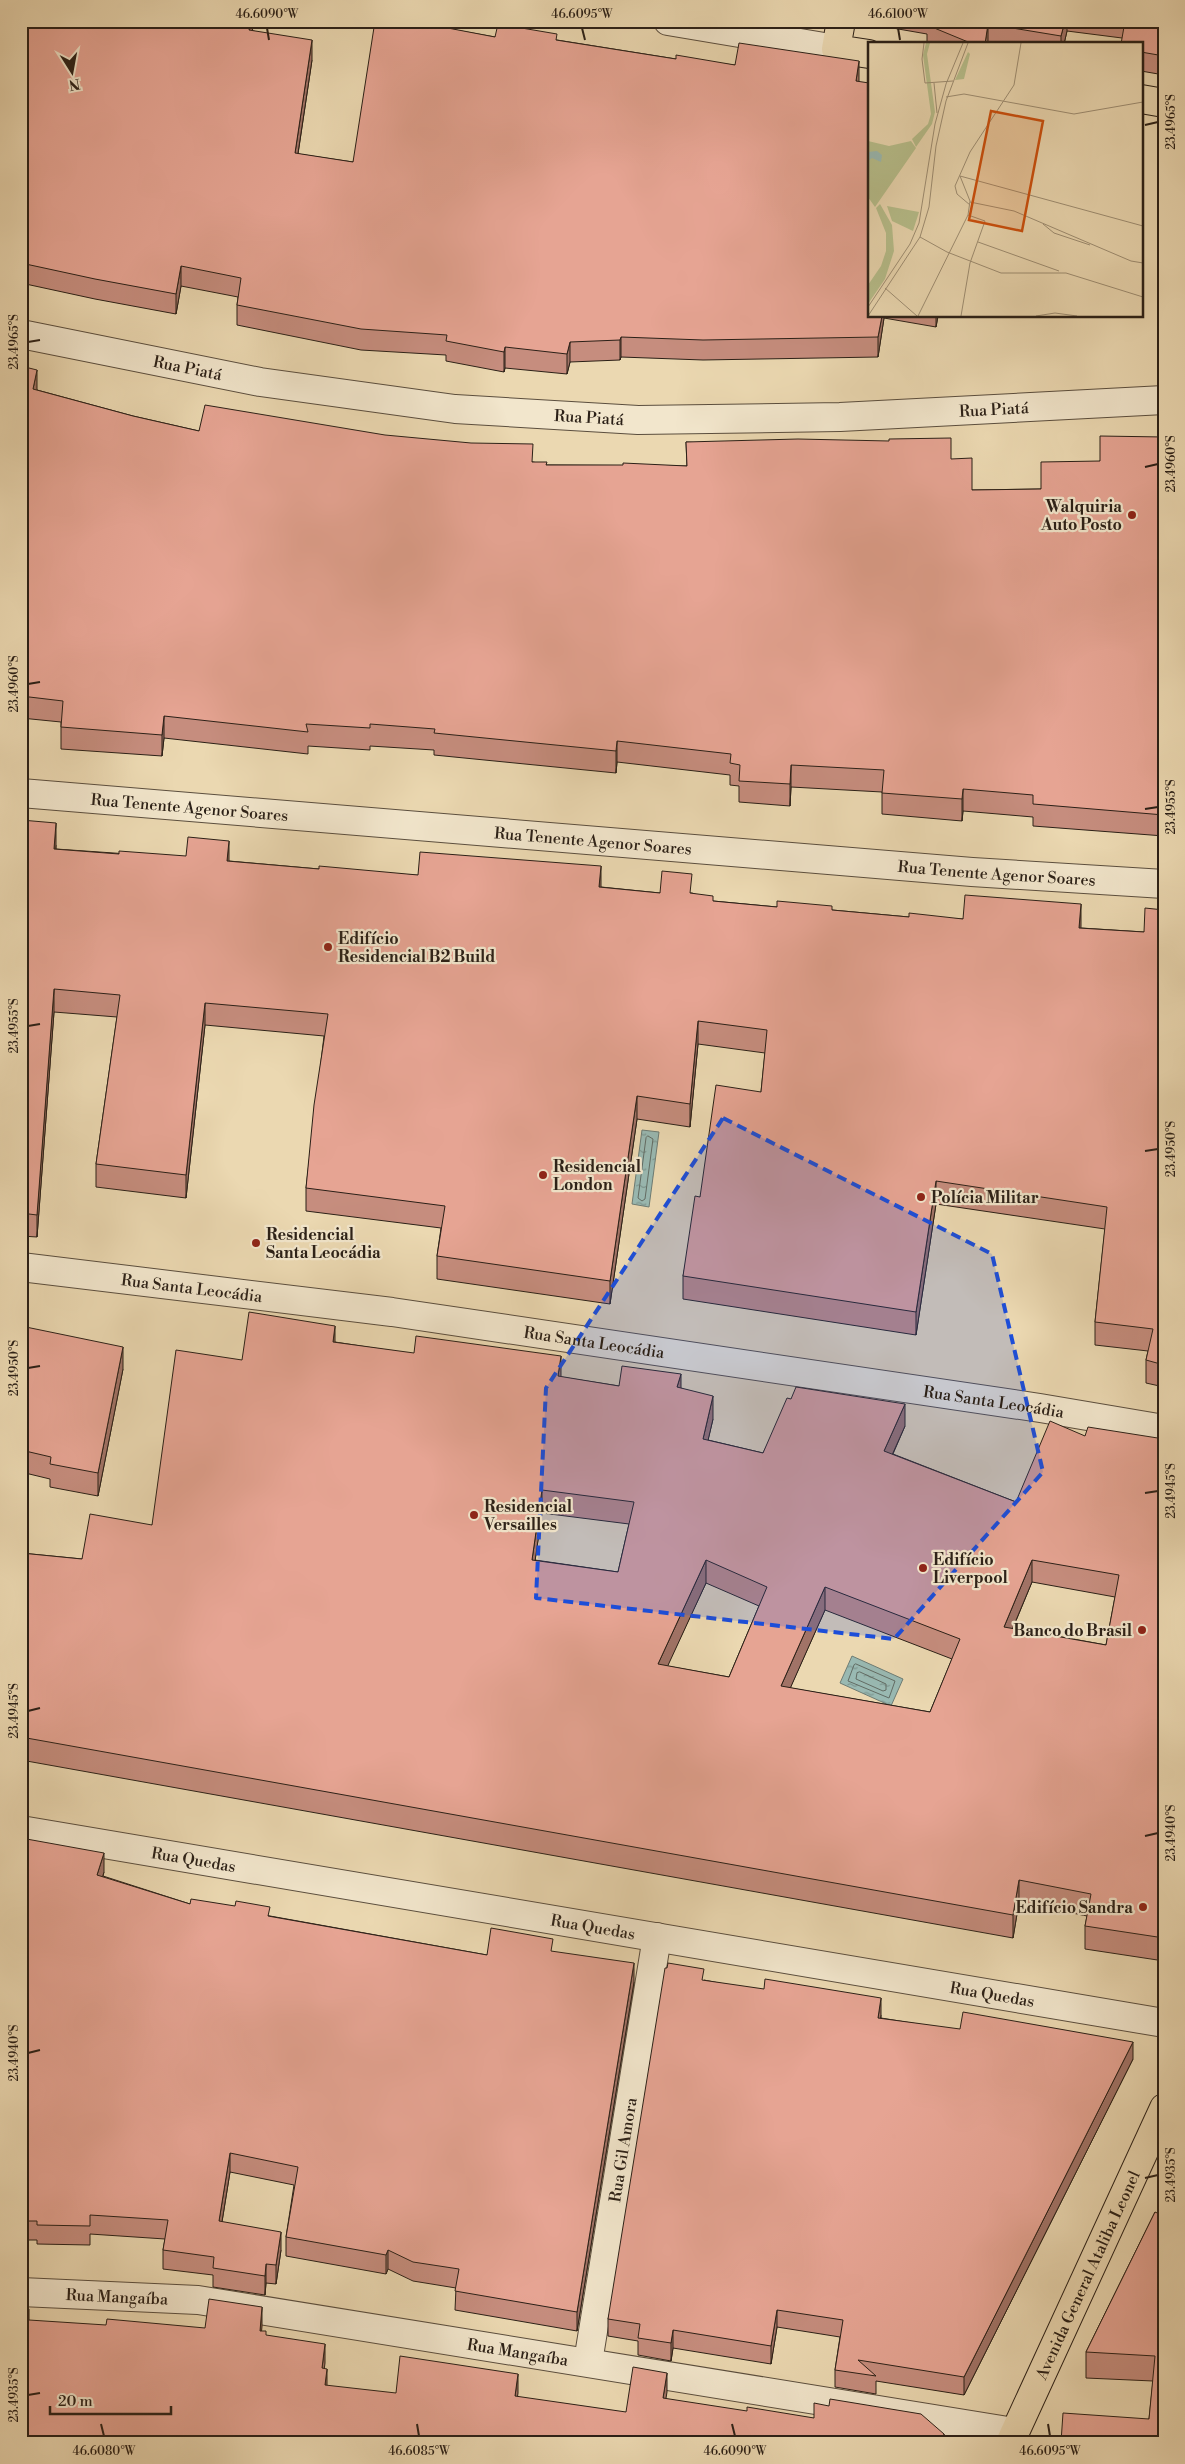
<svg xmlns="http://www.w3.org/2000/svg" width="1185" height="2464" font-family="'Libre Bodoni',serif">
  <style>
    .water { fill: url(#water-ripples); stroke: #6d7c74 }
    .lines { fill: none; stroke-linecap: round; stroke-linejoin: round }
    .shore { stroke: #626c64; stroke-width: 1 }
    .minor-casing { stroke: #5b4e3e; stroke-width: 30 }
    .major-casing { stroke: #2b2017; stroke-width: 30 }
    .minor { stroke: #f2e6cc; stroke-width: 28 }
    .major { stroke: #ebd8b1; stroke-width: 28 }
    .wall { fill: #c68d7e; stroke: #2b2017; fill-rule: evenodd }
    .shaded-wall { fill: #a17367; stroke: #2b2017 }
    .building { fill: #e6a493; stroke: #2b2017; fill-rule: evenodd }
    .marked { fill: #1d4ed8; fill-opacity: 0.2; stroke: #1d4ed8; stroke-width: 4; stroke-dasharray: 10 6; stroke-linejoin: round }
    .ticks { fill: none; stroke: #2b2017; stroke-width: 2 }
    .poi-dot { fill: #8f2418; stroke: #f2e6cc; stroke-width: 2 }
    .labels { text-anchor: middle; stroke-width: 4.5; stroke-linejoin: round; paint-order: stroke }
    .street-label { font-size: 16px; fill: #2b2017; stroke: #f2e6cc }
    .poi-label { font-size: 16px; font-weight: bold; fill: #2b2017; stroke: #f2e6cc; text-anchor: start }
    .inset-road { fill: none; stroke: #9e8e73; stroke-width: 1 }
    .view { fill: #cc500e; fill-opacity: 0.15; stroke: #cc500e; stroke-width: 2.5 }
    .inset-edge { fill: none; stroke: #2b2017; stroke-width: 2.5 }
    .neatline { fill: none; stroke: #2b2017; stroke-width: 2 }
    .ticks-label { font-size: 12px; text-anchor: middle; fill: #2b2017 }
  </style>
  <defs>
    <pattern id="water-ripples" width="26" height="14" patternUnits="userSpaceOnUse" patternTransform="scale(1.25)"><rect width="26" height="14" fill="#99b9b2"/><path d="M2 4q2-2 4 0t4 0M15 11q2-2 4 0t4 0" fill="none" stroke="#7d9690"/></pattern>
  </defs>
  <rect width="100%" height="100%" fill="#ebd8b1"/>
  <filter id="stains"><feTurbulence type="fractalNoise" baseFrequency=".004" numOctaves="4"/><feColorMatrix values="0 0 0 0 .2 0 0 0 0 .09 0 0 0 0 .02 0 0 0 .5 -.17"/></filter>
  <radialGradient id="worn" r=".72"><stop offset=".6" stop-color="#630" stop-opacity="0"/><stop offset="1" stop-color="#630" stop-opacity=".3"/></radialGradient>
  <g class="water">
    <polygon points="642,1130 659,1132 649,1207 632,1204"/>
    <polygon points="852,1656 903,1679 891,1706 840,1683"/>
  </g>
  <g class="lines">
    <g class="shore">
      <polygon points="648,1136 653,1139 645,1199 642,1201 638,1198 646,1138"/>
      <polygon points="856,1664 895,1681 889,1698 848,1681 854,1665"/>
      <polygon points="860,1672 886,1684 886,1690 883,1691 856,1679 857,1673"/>
    </g>
    <g class="minor-casing">
      <g id="minor">
        <polyline points="668,21 836,49"/>
        <path id="s1" d="M 21,334 L 260,382 L 455,409 L 638,420 L 840,417 L 1164,400"/>
        <path id="s2" d="M 21,793 L 972,872 L 1164,884"/>
        <path id="s3" d="M 21,1267 L 392,1312 L 1040,1408 L 1164,1429"/>
        <path id="s4" d="M 21,1830 L 1164,2023"/>
        <path id="s5" d="M 21,2292 L 198,2300 L 1014,2432"/>
        <path id="s6" d="M 588,2362 L 657,1937"/>
      </g>
    </g>
    <g class="major-casing">
      <g id="major">
        <polyline points="841,21 836,49 869,54"/>
        <polyline points="1141,99 1164,103"/>
        <path id="s7" d="M 1010,2443 L 1164,2108"/>
      </g>
    </g>
    <use href="#minor" class="minor"/>
    <use href="#major" class="major"/>
  </g>
  <g class="wall">
    <polygon points="21,21 254,21 252,30 312,60 298,154 353,162 433,26 495,37 557,40 676,59 735,65 859,82 869,316 938,316 936,327 884,318 878,357 703,360 621,357 620,360 570,362 567,374 505,368 504,372 446,361 446,355 361,350 237,325 237,305 238,297 181,286 176,314 95,299 21,283"/>
    <polygon points="879,21 1164,21 1164,75 1141,71 1141,44 1122,38 1067,31 1064,44 927,44 927,34 881,26"/>
    <polygon points="21,366 37,390 133,416 199,431 533,462 547,465 687,466 686,442 951,459 972,490 1041,489 1100,461 1164,437 1164,836 1033,826 1033,817 963,811 962,821 882,814 882,792 791,787 790,806 739,802 739,786 730,785 730,775 617,762 616,773 434,755 434,750 370,746 370,750 308,746 308,754 164,738 162,756 61,749 61,722 21,718"/>
    <polygon points="21,820 56,845 56,849 229,861 319,869 601,887 660,893 692,893 713,901 777,907 832,910 909,917 963,919 1081,928 1144,932 1164,910 1164,1387 1146,1383 1146,1360 1148,1351 1095,1345 1095,1322 1105,1229 936,1204 916,1335 683,1299 683,1276 700,1197 761,1092 765,1053 698,1044 690,1127 637,1119 610,1304 437,1279 437,1256 441,1228 306,1211 306,1188 324,1036 205,1025 186,1198 96,1187 96,1164 117,1017 54,1012 37,1237 21,1236"/>
    <polygon points="21,1326 123,1369 98,1496 50,1487 50,1479 21,1472"/>
    <path d="M 335,1342 L 619,1386 L 681,1388 L 713,1419 L 708,1440 L 763,1453 L 791,1399 L 905,1426 L 893,1454 L 1016,1502 L 1085,1436 L 1164,1439 L 1164,1961 L 1085,1949 L 1085,1926 L 1087,1916 L 1019,1902 L 1013,1938 L 21,1760 L 21,1553 L 82,1559 L 152,1525 L 242,1360 ZM 542,1513 L 629,1524 L 618,1572 L 535,1560 ZM 1032,1582 L 1115,1597 L 1106,1645 L 1013,1628 ZM 706,1583 L 759,1606 L 729,1677 L 667,1666 ZM 825,1610 L 952,1659 L 930,1712 L 790,1688 Z"/>
    <polygon points="21,1838 104,1872 103,1876 190,1904 270,1916 487,1955 553,1952 634,1982 577,2331 455,2310 456,2288 413,2281 388,2269 386,2274 286,2256 286,2237 294,2185 230,2172 222,2222 281,2250 276,2284 266,2283 265,2295 213,2287 213,2275 163,2269 163,2250 165,2239 90,2234 90,2245 37,2244 37,2240 21,2240"/>
    <polygon points="704,1980 881,2015 881,2018 1133,2059 964,2395 876,2381 876,2394 835,2387 835,2370 840,2337 777,2327 771,2364 673,2348 671,2361 638,2355 638,2341 608,2336 608,2319"/>
    <polygon points="1155,2212 1164,2443 1061,2442 1149,2419 1153,2381 1086,2378 1086,2352"/>
  </g>
  <g class="shaded-wall">
    <polygon points="251,21 254,21 249,50 249,30"/>
    <polygon points="1065,21 1067,21 1067,31 1064,44 1061,44 1061,36"/>
    <polygon points="988,24 988,44 985,44"/>
    <polygon points="312,40 312,60 295,173 295,153"/>
    <polygon points="859,61 859,82 856,81"/>
    <polygon points="181,266 181,286 176,314 176,294"/>
    <polygon points="882,316 884,316 884,318 878,357 878,337"/>
    <polygon points="936,316 938,316 936,327"/>
    <polygon points="621,337 621,357 620,360 620,340"/>
    <polygon points="570,342 570,362 567,374 567,354"/>
    <polygon points="505,347 505,368 504,372 504,352"/>
    <polygon points="37,370 37,392 33,389"/>
    <polygon points="164,716 164,738 162,756 162,735"/>
    <polygon points="617,741 617,762 616,773 616,751"/>
    <polygon points="791,765 791,787 790,806 790,784"/>
    <polygon points="963,789 963,811 962,821 962,799"/>
    <polygon points="56,823 56,845 54,872 54,849"/>
    <polygon points="229,841 229,863 227,861"/>
    <polygon points="601,866 601,889 599,887"/>
    <polygon points="1081,904 1081,926 1079,951 1079,928"/>
    <polygon points="54,989 54,1012 37,1237 37,1215"/>
    <polygon points="205,1003 205,1025 186,1198 186,1175"/>
    <polygon points="698,1021 698,1044 690,1127 690,1104"/>
    <polygon points="637,1096 637,1119 610,1304 610,1281"/>
    <polygon points="936,1181 936,1204 916,1335 916,1312"/>
    <polygon points="335,1326 335,1348 333,1342"/>
    <polygon points="123,1347 123,1369 98,1496 98,1473"/>
    <polygon points="561,1356 561,1378 558,1376"/>
    <polygon points="681,1374 681,1397 677,1387"/>
    <polygon points="713,1396 713,1419 703,1462 703,1439"/>
    <polygon points="905,1404 905,1426 884,1473 884,1451"/>
    <polygon points="542,1490 542,1513 532,1582 532,1560"/>
    <polygon points="706,1560 706,1583 658,1687 658,1664"/>
    <polygon points="1032,1560 1032,1582 1004,1649 1004,1627"/>
    <polygon points="825,1587 825,1610 781,1709 781,1686"/>
    <polygon points="104,1853 104,1872 97,1894 97,1875"/>
    <polygon points="1019,1880 1019,1902 1013,1938 1013,1915"/>
    <polygon points="634,1963 634,1982 577,2331 577,2312"/>
    <polygon points="881,1998 881,2015 878,2035 878,2018"/>
    <polygon points="1133,2042 1133,2059 964,2395 964,2377"/>
    <polygon points="230,2153 230,2172 219,2240 219,2221"/>
    <polygon points="281,2232 281,2250 276,2284 276,2265"/>
    <polygon points="388,2250 388,2269 386,2274 386,2255"/>
    <polygon points="266,2264 266,2283 265,2295 265,2276"/>
    <polygon points="262,2307 262,2326 260,2350 260,2331"/>
    <polygon points="777,2310 777,2327 771,2364 771,2346"/>
    <polygon points="673,2330 673,2348 671,2361 671,2343"/>
    <polygon points="325,2344 325,2363 322,2387 322,2368"/>
    <polygon points="327,2369 327,2388 325,2385"/>
    <polygon points="667,2373 667,2392 663,2417 663,2398"/>
    <polygon points="518,2374 518,2393 515,2415 515,2396"/>
    <polygon points="944,2434 944,2443 941,2443"/>
  </g>
  <g class="building">
    <polygon points="21,21 251,21 249,30 312,40 295,153 353,162 375,21 432,21 432,25 495,37 498,24 557,34 556,40 676,59 676,55 735,65 739,43 859,61 856,81 869,83 869,316 882,316 878,337 703,340 621,337 620,340 570,342 567,354 505,347 504,352 446,341 447,335 361,329 237,305 241,278 181,266 176,294 95,279 21,263"/>
    <polygon points="928,21 1065,21 1061,36 988,24 985,44 973,44 927,25"/>
    <polygon points="1125,21 1164,21 1164,56 1141,52 1142,48 1141,48 1141,44 1121,44"/>
    <polygon points="21,366 37,370 33,389 133,416 199,431 205,405 385,435 471,443 533,444 532,462 547,462 546,465 623,465 623,463 687,466 686,442 798,439 889,441 889,439 951,438 951,459 972,458 972,490 1041,489 1041,462 1100,461 1100,436 1164,437 1164,815 1033,804 1033,795 963,789 962,799 882,793 884,770 791,765 790,784 739,781 740,765 730,763 731,754 617,741 616,751 434,733 435,729 370,724 370,728 306,724 308,732 164,716 162,735 61,727 63,701 21,696"/>
    <polygon points="21,820 56,823 54,849 119,854 119,851 186,856 188,837 229,841 227,861 319,869 319,866 418,875 420,852 601,866 599,887 660,893 662,871 692,874 690,893 713,896 713,901 777,907 777,901 832,906 832,910 909,917 909,913 963,919 965,895 1081,904 1079,928 1144,932 1145,908 1164,910 1164,1365 1146,1360 1153,1329 1095,1322 1107,1207 936,1181 916,1312 683,1276 695,1196 700,1197 716,1085 761,1092 767,1030 698,1021 690,1104 637,1096 610,1281 437,1256 445,1206 306,1188 314,1105 328,1014 205,1003 186,1175 96,1164 120,995 54,989 37,1215 21,1213"/>
    <path d="M 249,1312 L 335,1326 L 333,1342 L 414,1353 L 416,1336 L 561,1356 L 558,1376 L 619,1386 L 622,1366 L 681,1374 L 677,1387 L 713,1396 L 703,1439 L 763,1453 L 787,1398 L 791,1399 L 796,1387 L 905,1404 L 884,1451 L 1016,1502 L 1050,1421 L 1085,1436 L 1088,1427 L 1164,1439 L 1164,1938 L 1085,1926 L 1091,1894 L 1019,1880 L 1013,1915 L 21,1737 L 21,1553 L 82,1559 L 90,1514 L 152,1525 L 176,1350 L 242,1360 ZM 542,1490 L 634,1502 L 618,1572 L 532,1560 ZM 706,1560 L 767,1587 L 729,1677 L 658,1664 ZM 1032,1560 L 1119,1575 L 1106,1645 L 1004,1627 ZM 825,1587 L 960,1639 L 930,1712 L 781,1686 Z"/>
    <polygon points="21,1326 123,1347 98,1473 50,1464 51,1457 21,1450"/>
    <polygon points="21,1838 104,1853 97,1875 190,1904 191,1899 235,1906 236,1901 270,1907 268,1916 487,1955 491,1928 553,1939 551,1951 634,1963 577,2312 455,2291 459,2269 413,2262 388,2250 386,2255 286,2237 298,2167 230,2153 219,2221 281,2232 276,2265 266,2264 265,2276 213,2268 214,2257 163,2250 168,2220 90,2215 90,2226 37,2225 37,2221 21,2221 21,1960 26,1942 21,1940"/>
    <polygon points="668,1963 704,1969 702,1980 764,1989 765,1979 881,1998 878,2018 960,2029 963,2012 1133,2042 964,2377 858,2360 876,2376 835,2370 843,2320 777,2310 771,2346 673,2330 671,2343 638,2338 640,2324 608,2319 665,1968 667,1968"/>
    <polygon points="1155,2212 1164,2216 1164,2443 1048,2443 1049,2441 1061,2442 1063,2413 1149,2419 1155,2356 1086,2352"/>
    <polygon points="21,2294 25,2294 25,2309 29,2309 29,2320 106,2325 107,2319 205,2328 209,2299 262,2307 260,2331 266,2331 266,2335 325,2344 322,2368 327,2369 325,2385 396,2393 400,2356 518,2374 515,2396 626,2412 633,2367 667,2373 663,2398 747,2411 747,2407 814,2418 814,2403 829,2406 830,2399 921,2414 944,2434 941,2443 21,2443"/>
  </g>
  <path class="marked" d="M 723,1118 L 992,1254 L 1043,1472 L 894,1639 L 536,1598 L 546,1388 Z"/>
  <path class="ticks" d="M 267,28 L 269,40M 582,28 L 585,40M 898,28 L 900,40M 1145,125 L 1158,122M 28,342 L 40,340M 1145,467 L 1158,464M 28,684 L 40,682M 1145,809 L 1158,807M 28,1026 L 40,1024M 1145,1151 L 1158,1149M 28,1368 L 40,1366M 1145,1493 L 1158,1491M 28,1711 L 40,1708M 1145,1836 L 1158,1833M 28,2053 L 40,2050M 1145,2178 L 1158,2175M 28,2395 L 40,2393M 101,2424 L 104,2436M 417,2424 L 419,2436M 732,2424 L 735,2436M 1048,2424 L 1050,2436"/>
  <g class="poi-dot">
    <circle cx="1132" cy="515" r="5"/>
    <circle cx="328" cy="947" r="5"/>
    <circle cx="543" cy="1175" r="5"/>
    <circle cx="921" cy="1197" r="5"/>
    <circle cx="256" cy="1243" r="5"/>
    <circle cx="474" cy="1515" r="5"/>
    <circle cx="923" cy="1568" r="5"/>
    <circle cx="1142" cy="1630" r="5"/>
    <circle cx="1143" cy="1907" r="5"/>
  </g>
  <g class="labels">
    <g class="street-label">
      <text dy="6" stroke="none"><textPath href="#s1" startOffset="170">Rua Piatá</textPath></text>
      <text dy="6" stroke="none"><textPath href="#s1" startOffset="980">Rua Piatá</textPath></text>
      <text dy="6" stroke="none"><textPath href="#s1" startOffset="575">Rua Piatá</textPath></text>
      <text dy="6" stroke="none"><textPath href="#s2" startOffset="169">Rua Tenente Agenor Soares</textPath></text>
      <text dy="6" stroke="none"><textPath href="#s2" startOffset="574">Rua Tenente Agenor Soares</textPath></text>
      <text dy="6" stroke="none"><textPath href="#s2" startOffset="979">Rua Tenente Agenor Soares</textPath></text>
      <text dy="6" stroke="none"><textPath href="#s3" startOffset="172">Rua Santa Leocádia</textPath></text>
      <text dy="6" stroke="none"><textPath href="#s3" startOffset="578">Rua Santa Leocádia</textPath></text>
      <text dy="6" stroke="none"><textPath href="#s3" startOffset="982">Rua Santa Leocádia</textPath></text>
      <text dy="6" stroke="none"><textPath href="#s4" startOffset="175">Rua Quedas</textPath></text>
      <text dy="6" stroke="none"><textPath href="#s4" startOffset="580">Rua Quedas</textPath></text>
      <text dy="6" stroke="none"><textPath href="#s4" startOffset="985">Rua Quedas</textPath></text>
      <text dy="6" stroke="none"><textPath href="#s6" startOffset="215">Rua Gil Amora</textPath></text>
      <text dy="6" stroke="none"><textPath href="#s7" startOffset="185">Avenida General Ataliba Leonel</textPath></text>
      <text dy="6" stroke="none"><textPath href="#s5" startOffset="96">Rua Mangaíba</textPath></text>
      <text dy="6" stroke="none"><textPath href="#s5" startOffset="501">Rua Mangaíba</textPath></text>
    </g>
    <g class="poi-label">
      <text x="1122" y="512" text-anchor="end">Walquiria<tspan x="1122" dy="18">Auto Posto</tspan></text>
      <text x="338" y="944">Edifício<tspan x="338" dy="18">Residencial B2 Build</tspan></text>
      <text x="553" y="1172">Residencial<tspan x="553" dy="18">London</tspan></text>
      <text x="931" y="1203">Polícia Militar</text>
      <text x="266" y="1240">Residencial<tspan x="266" dy="18">Santa Leocádia</tspan></text>
      <text x="484" y="1512">Residencial<tspan x="484" dy="18">Versailles</tspan></text>
      <text x="933" y="1565">Edifício<tspan x="933" dy="18">Liverpool</tspan></text>
      <text x="1132" y="1636" text-anchor="end">Banco do Brasil</text>
      <text x="1133" y="1913" text-anchor="end">Edifício Sandra</text>
    </g>
  </g>
  <g transform="translate(868 42)">
    <rect width="275" height="275" fill="#ebd8b1"/>
    <path d="M 58,1 L 62,1 L 59,12 L 67,70 L 64,82 L 48,105 L 44,97 L 60,82 L 63,72 L 55,13 ZM 100,10 L 102,12 L 96,37 L 87,38 ZM 0,99 L 21,104 L 43,99 L 48,106 L 7,165 L 0,155 ZM 12,162 L 24,183 L 26,209 L 17,237 L 0,262 L 0,243 L 13,224 L 18,209 L 18,191 L 8,166 Z" fill="#b7bf8c"/>
    <path d="M 19,164 L 51,170 L 45,189 L 24,179 Z" fill="#b7bf8c"/>
    <path d="M 9,109 L 14,113 L 13,120 L 4,116 L 0,119 L 0,110 Z" fill="#99b9b2"/>
    <path class="inset-road" d="M 56,1 L 54,17 L 57,41 L 85,39M 66,41 L 69,71M 78,55 L 96,52 L 206,72 L 275,60M 92,134 L 275,184M 102,160 L 146,169 L 263,219 L 275,221M 102,163 L 89,152 L 87,144 L 102,110 L 146,43 L 153,1M 175,182 L 186,191 L 222,203M 52,195 L 79,210M 110,200 L 191,229M 79,210 L 133,231 L 198,231 L 275,255M 17,246 L 49,274M 0,265 L 42,202 L 51,181 L 67,82 L 78,42 L 95,1M 0,274 L 52,195 L 61,165 L 68,104 L 78,59 L 100,1M 50,274 L 100,173 L 102,159 L 92,134M 93,274 L 102,221 L 117,179 L 100,173M 168,274 L 187,271 L 209,274"/>
    <path class="view" d="M 123,69 L 175,79 L 154,189 L 101,178 Z"/>
    <rect width="275" height="275" class="inset-edge"/>
  </g>
  <rect width="1185" height="2464" fill="none" stroke="#ebd8b1" stroke-width="55"/>
  <g transform="translate(72 72) rotate(169)" stroke="#f2e6cc" stroke-width="4" paint-order="stroke">
  <path d="M0-4L9 19L0 12L-9 19Z" fill="#2b2017"/>
  <text y="-8" font-size="14" font-weight="bold" text-anchor="middle" fill="#2b2017">N</text>
  </g>
  <path d="M50 2406v8h121v-8" fill="none" stroke="#2b2017" stroke-width="2.5"/>
  <text x="58" y="2406" font-size="15" fill="#2b2017" stroke="#f2e6cc" stroke-width="4" paint-order="stroke">20 m</text>
  <rect x="28" y="28" width="1130" height="2408" class="neatline"/>
  <g class="ticks-label">
    <text x="267" y="18">46.6090°W</text>
    <text x="582" y="18">46.6095°W</text>
    <text x="898" y="18">46.6100°W</text>
    <text transform="translate(1171 122) rotate(-90)" y="4">23.4965°S</text>
    <text transform="translate(14 342) rotate(-90)" y="4">23.4965°S</text>
    <text transform="translate(1171 464) rotate(-90)" y="4">23.4960°S</text>
    <text transform="translate(14 684) rotate(-90)" y="4">23.4960°S</text>
    <text transform="translate(1171 807) rotate(-90)" y="4">23.4955°S</text>
    <text transform="translate(14 1026) rotate(-90)" y="4">23.4955°S</text>
    <text transform="translate(1171 1149) rotate(-90)" y="4">23.4950°S</text>
    <text transform="translate(14 1368) rotate(-90)" y="4">23.4950°S</text>
    <text transform="translate(1171 1491) rotate(-90)" y="4">23.4945°S</text>
    <text transform="translate(14 1711) rotate(-90)" y="4">23.4945°S</text>
    <text transform="translate(1171 1833) rotate(-90)" y="4">23.4940°S</text>
    <text transform="translate(14 2053) rotate(-90)" y="4">23.4940°S</text>
    <text transform="translate(1171 2175) rotate(-90)" y="4">23.4935°S</text>
    <text transform="translate(14 2395) rotate(-90)" y="4">23.4935°S</text>
    <text x="104" y="2455">46.6080°W</text>
    <text x="419" y="2455">46.6085°W</text>
    <text x="735" y="2455">46.6090°W</text>
    <text x="1050" y="2455">46.6095°W</text>
  </g>
  <rect width="100%" height="100%" filter="url(#stains)"/>
  <rect width="100%" height="100%" fill="url(#worn)"/>
</svg>
